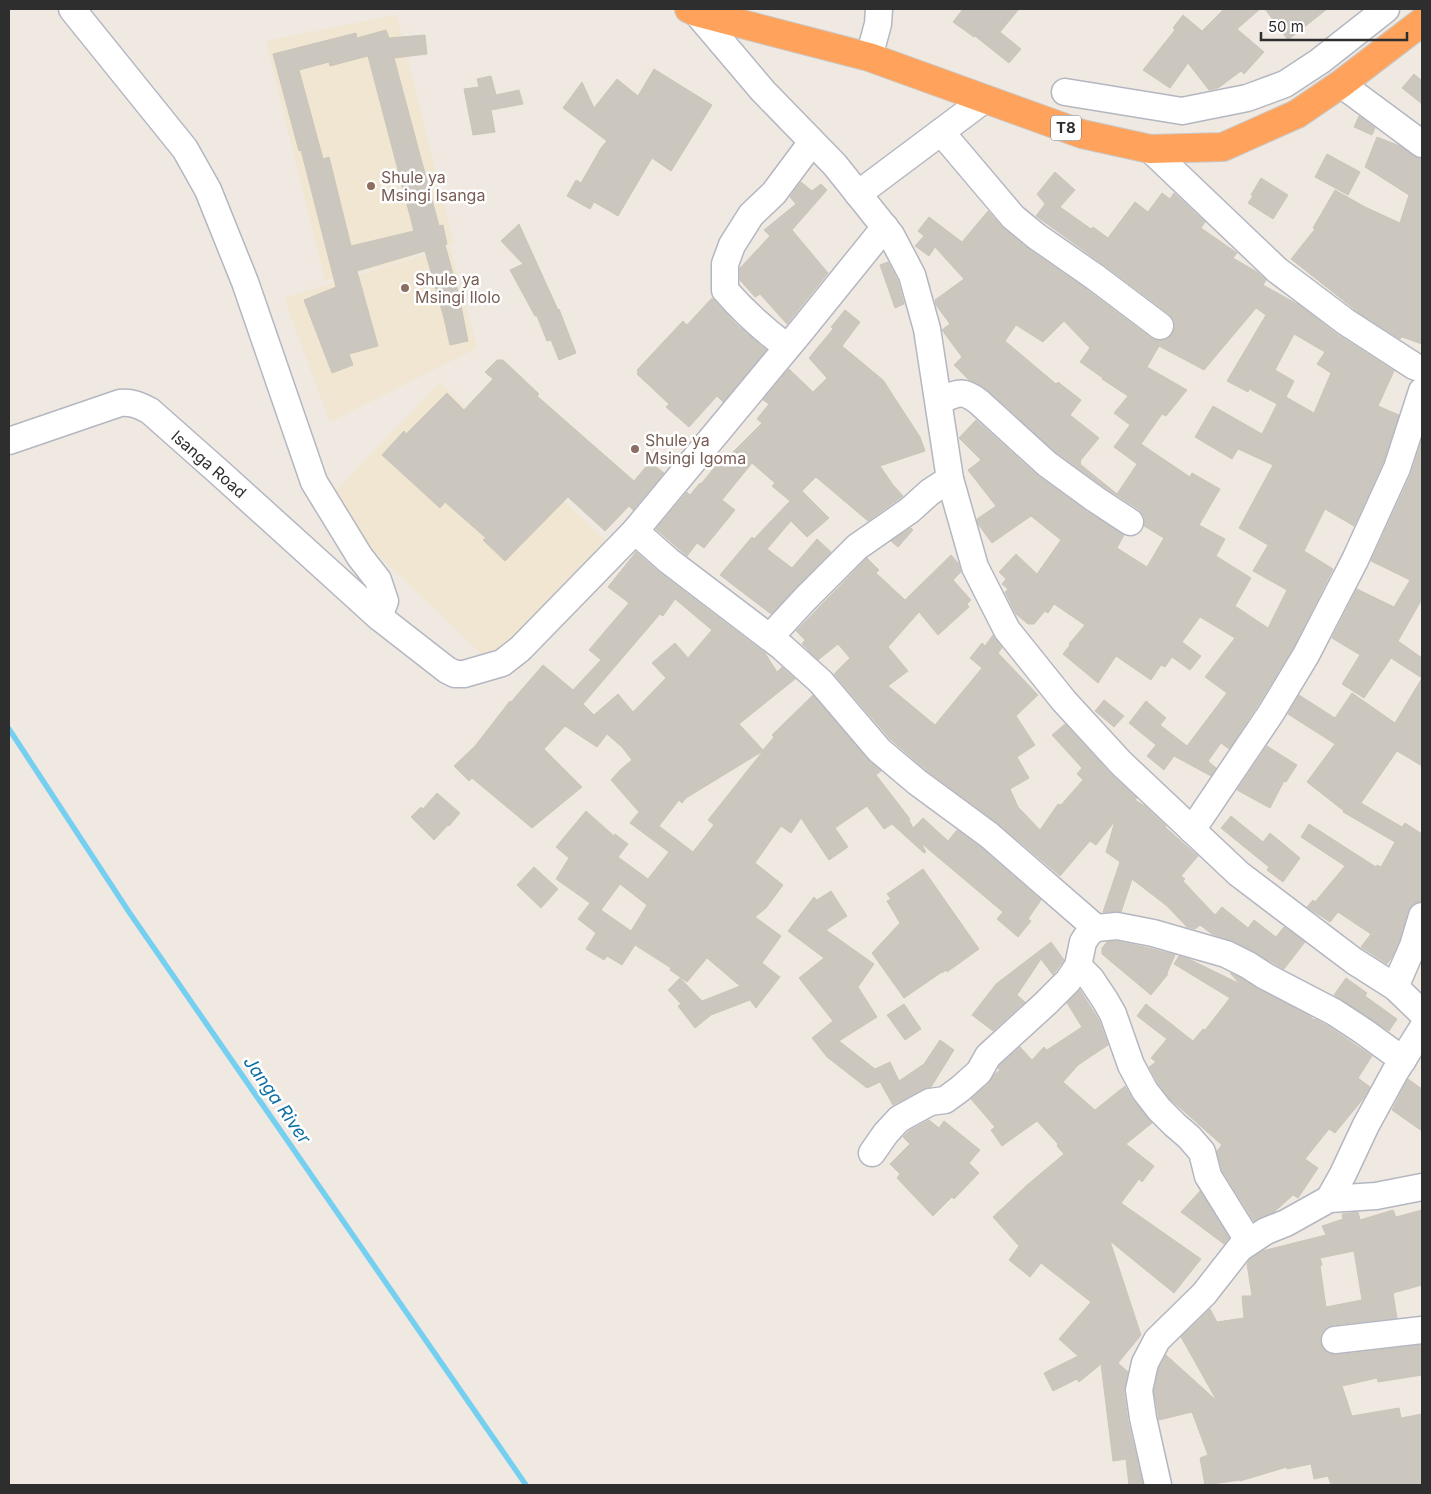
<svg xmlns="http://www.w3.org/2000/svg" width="1431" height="1494" font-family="Inter,sans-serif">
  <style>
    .education { fill: #f0e6d1 }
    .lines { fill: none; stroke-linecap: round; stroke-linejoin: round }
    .stream { stroke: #75cff0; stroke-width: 5.5 }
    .building { fill: #cbc7bf; stroke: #cbc5ba; fill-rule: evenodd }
    .minor-casing { stroke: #b4b7c1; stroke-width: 29 }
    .highway-casing { stroke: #c9c9c9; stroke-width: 30 }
    .minor { stroke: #fff; stroke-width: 26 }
    .highway { stroke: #ffa35c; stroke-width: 28 }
    .education-dot { fill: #8d6e63; stroke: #fff; stroke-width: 2 }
    .labels { text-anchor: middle; stroke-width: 5; stroke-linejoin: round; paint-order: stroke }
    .shield { fill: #fff; stroke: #6d6d6d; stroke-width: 1 }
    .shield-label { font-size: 15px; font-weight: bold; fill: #2e2e2e }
    .education-label { font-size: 16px; fill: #785e54; stroke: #fff; text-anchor: start }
    .street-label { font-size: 16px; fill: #2e2e2e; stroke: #fff }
    .water-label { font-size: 18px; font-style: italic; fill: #0d6fa3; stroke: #fff }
  </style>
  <rect width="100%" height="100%" fill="#efe9e1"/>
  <g class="education">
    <polygon points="397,15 454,244 418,252 411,257 384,266 325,280 266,41"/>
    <polygon points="450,247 477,348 330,422 284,298"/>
    <polygon points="440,382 610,545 494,666 324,503"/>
  </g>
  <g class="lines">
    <polyline class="stream" points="9,729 129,912 526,1485"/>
  </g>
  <g class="building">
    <polygon points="963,9 1019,9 1000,32 1021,49 1009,63 975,36 974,37 953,22"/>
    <polygon points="1224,9 1260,9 1237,29 1264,52 1244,74 1241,71 1218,88 1209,90 1188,63 1170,88 1143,70 1175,30 1173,28 1183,15 1202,31"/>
    <polygon points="1265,9 1327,9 1288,40"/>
    <path d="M 386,30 L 389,38 L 425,35 L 427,54 L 394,58 L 439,226 L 443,225 L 447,244 L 445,245 L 462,306 L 461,306 L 468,341 L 450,345 L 444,318 L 425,251 L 357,271 L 378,346 L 349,354 L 353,365 L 332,373 L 304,300 L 336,287 L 301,150 L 299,151 L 273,54 L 356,33 L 357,38 ZM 368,56 L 414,231 L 351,246 L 329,157 L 323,159 L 299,70 L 329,62 L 330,66 Z"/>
    <polygon points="654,69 712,105 671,171 652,158 618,216 594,202 590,209 567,196 576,180 581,183 601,148 607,141 563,108 582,82 594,108 617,79 638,96"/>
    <polygon points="1414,74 1422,81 1422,104 1402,88"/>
    <polygon points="491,76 496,95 519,90 523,104 491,110 495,132 473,135 464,89 479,87 477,79"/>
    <polygon points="1359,116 1375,128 1372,135 1354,127"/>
    <polygon points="1377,137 1400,146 1414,156 1422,159 1422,344 1402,337 1400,339 1358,312 1291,259 1315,229 1313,228 1335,190 1365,207 1400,223 1409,195 1365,167"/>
    <polygon points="1327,154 1360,172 1348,195 1315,177"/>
    <path d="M 1055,172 L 1075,190 L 1060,207 L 1091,229 L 1093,227 L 1108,238 L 1135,202 L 1148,212 L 1162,193 L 1170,199 L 1174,193 L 1205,222 L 1201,228 L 1237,253 L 1233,258 L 1257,272 L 1266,280 L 1263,285 L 1299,305 L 1338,335 L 1394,371 L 1378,406 L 1399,415 L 1383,463 L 1354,526 L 1325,509 L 1304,551 L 1333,569 L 1293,648 L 1258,705 L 1229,749 L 1221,743 L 1208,761 L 1216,768 L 1211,776 L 1174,756 L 1164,770 L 1147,756 L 1156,745 L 1129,723 L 1146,701 L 1166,718 L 1160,725 L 1187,746 L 1227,693 L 1205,677 L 1235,638 L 1200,617 L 1182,642 L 1201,656 L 1190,670 L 1172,657 L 1165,667 L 1161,665 L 1151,680 L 1116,656 L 1098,683 L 1063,654 L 1070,645 L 1069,644 L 1085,625 L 1054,604 L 1048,613 L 1045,611 L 1034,624 L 1028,624 L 1016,614 L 1005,592 L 1008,589 L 1002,584 L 1006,579 L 999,572 L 1016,554 L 1037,574 L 1061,540 L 1031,516 L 992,543 L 978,524 L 977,519 L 996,506 L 968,470 L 981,460 L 959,438 L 976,420 L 1038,476 L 1086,511 L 1124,535 L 1117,548 L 1147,567 L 1164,538 L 1144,526 L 1145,522 L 1144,516 L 1138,509 L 1104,487 L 1056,452 L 989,391 L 980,385 L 968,379 L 954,365 L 962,357 L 942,330 L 950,324 L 936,305 L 935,300 L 964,279 L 935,247 L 929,256 L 915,246 L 924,236 L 918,231 L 929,217 L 962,242 L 988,211 L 1003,228 L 1027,248 L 1086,289 L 1151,338 L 1159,341 L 1166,340 L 1172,335 L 1175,327 L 1174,320 L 1169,314 L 1104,265 L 1036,216 L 1045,204 L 1037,194 ZM 1256,308 L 1266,315 L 1227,381 L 1248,392 L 1249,389 L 1277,404 L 1262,434 L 1213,406 L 1195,437 L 1232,459 L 1238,449 L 1273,465 L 1239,528 L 1268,545 L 1253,571 L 1287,590 L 1268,628 L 1235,606 L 1251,578 L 1216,556 L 1225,539 L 1199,525 L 1220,489 L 1192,473 L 1190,477 L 1141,444 L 1162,414 L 1166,416 L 1187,390 L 1147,367 L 1159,346 L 1204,370 ZM 1064,321 L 1090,348 L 1080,362 L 1103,378 L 1102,379 L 1128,396 L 1114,413 L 1130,425 L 1114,447 L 1137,464 L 1117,494 L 1080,464 L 1081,462 L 1080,461 L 1099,438 L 1070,415 L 1081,400 L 1058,382 L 1056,384 L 1005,341 L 1016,325 L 1043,342 ZM 1294,334 L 1325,352 L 1317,364 L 1331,373 L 1314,413 L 1286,397 L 1294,381 L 1275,370 Z"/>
    <polygon points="1261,178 1288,195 1273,219 1248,203 1253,196 1251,195"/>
    <polygon points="801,182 812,191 821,184 827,190 792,230 828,273 787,324 760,294 755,297 740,280 740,268 770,236 764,230 796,204 790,197"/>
    <polygon points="519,224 558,310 559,309 576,353 559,360 551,340 547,341 537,316 535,316 510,270 523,264 501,241"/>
    <polygon points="888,262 898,281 904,304 895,308 880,265"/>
    <polygon points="712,298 736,324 766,350 723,402 717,396 689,427 666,407 669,404 637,374 638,372 637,370 683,321 687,325"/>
    <polygon points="845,310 860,322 842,346 883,380 920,437 925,451 880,466 893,485 903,496 868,521 816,477 802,491 829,518 807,537 791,521 767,549 792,568 817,539 831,552 771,614 720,575 752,537 754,539 790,501 772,486 775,483 752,463 722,500 735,510 704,548 697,543 687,556 656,529 687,492 690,495 700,483 701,484 726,453 729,456 762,423 757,419 769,404 763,400 789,369 813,392 827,378 809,358 833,329 831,327"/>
    <polygon points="497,360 503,360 539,394 537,396 634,481 650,462 664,473 633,510 629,506 605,531 568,497 505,561 483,540 486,538 445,502 440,508 382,455 404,431 406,434 447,393 464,410 493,379 485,372"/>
    <polygon points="1422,439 1422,599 1398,641 1422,658 1422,766 1397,751 1361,803 1402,827 1405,823 1422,834 1422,901 1418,902 1412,905 1408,911 1399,941 1392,957 1387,964 1361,947 1371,934 1338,912 1330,922 1307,907 1313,900 1315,902 1345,866 1301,837 1309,824 1376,867 1377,865 1381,867 1395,842 1343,812 1344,811 1307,782 1335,744 1288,714 1299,695 1335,718 1352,693 1395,723 1422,678 1391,658 1364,698 1342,684 1360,655 1332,638 1357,589 1394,607 1410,580 1371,561 1411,474"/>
    <polygon points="911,528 913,530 898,547 891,541"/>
    <path d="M 636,552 L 660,573 L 765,653 L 777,672 L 782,667 L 795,679 L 739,724 L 763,750 L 774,737 L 772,735 L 813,695 L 868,760 L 881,771 L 876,775 L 910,819 L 909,820 L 913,828 L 923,818 L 948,841 L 957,830 L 980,847 L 1041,900 L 1028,919 L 1031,921 L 1018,937 L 997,919 L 1003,912 L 921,843 L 926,852 L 924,853 L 892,824 L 884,829 L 867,806 L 835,828 L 848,847 L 829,860 L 801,818 L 791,833 L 781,826 L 755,863 L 783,885 L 766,908 L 755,917 L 781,936 L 762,963 L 780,977 L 756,1008 L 750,1000 L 711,1015 L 695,1028 L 678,1006 L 681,1004 L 668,990 L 680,978 L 702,1001 L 740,986 L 707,958 L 687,982 L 670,970 L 671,968 L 635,945 L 622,965 L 607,956 L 604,960 L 586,949 L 596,933 L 578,919 L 590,903 L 556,879 L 569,858 L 556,847 L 586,811 L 614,836 L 615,834 L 628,844 L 618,857 L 648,879 L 669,852 L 630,823 L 639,812 L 611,780 L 620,770 L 632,760 L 622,747 L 607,734 L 597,747 L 565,726 L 544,749 L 582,787 L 532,828 L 472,778 L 469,781 L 454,766 L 475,746 L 510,701 L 511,702 L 543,665 L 573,690 L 601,660 L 589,650 L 629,603 L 608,587 ZM 675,599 L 712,630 L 688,658 L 675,643 L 652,663 L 666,678 L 633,712 L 618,694 L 594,715 L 583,704 L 660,614 L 663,616 ZM 763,751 L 708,820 L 714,825 L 693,852 L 659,826 L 679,800 L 682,803 L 686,798 ZM 620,884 L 647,905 L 631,931 L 601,910 Z"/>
    <polygon points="951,555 958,563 961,572 953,580 971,600 967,604 969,607 938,635 919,612 888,647 908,671 888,686 935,725 982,668 970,658 982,643 985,646 993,635 1002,648 998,653 1038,695 1016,716 1035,745 1017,757 1029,778 1010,789 1018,807 1040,830 1058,804 1061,805 1083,780 1077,774 1082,768 1052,735 1065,724 1110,773 1137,798 1135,800 1145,806 1166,826 1165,827 1198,856 1181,876 1185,879 1183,881 1215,915 1222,907 1248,928 1254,920 1276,937 1284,927 1305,942 1284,969 1233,941 1212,934 1200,925 1195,929 1187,927 1167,906 1132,879 1121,912 1103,912 1120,862 1106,852 1115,821 1096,845 1090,841 1060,876 999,824 926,770 890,739 834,674 850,658 838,644 818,660 802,644 805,640 796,631 867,558 879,570 876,573 905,600"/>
    <polygon points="1104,700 1124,716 1114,727 1095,711"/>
    <polygon points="1267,746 1297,765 1286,782 1284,781 1270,808 1237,790"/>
    <polygon points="437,793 460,813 449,826 448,825 434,840 411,817 421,807 423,809"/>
    <polygon points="1231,816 1263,842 1270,833 1300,858 1283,882 1267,870 1269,867 1221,828"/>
    <polygon points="534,867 558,889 541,908 517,885"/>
    <polygon points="923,869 979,949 947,972 946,970 942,973 942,972 904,998 872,953 900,923 887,901 891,899 887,894"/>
    <polygon points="831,891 847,916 826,930 874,964 858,987 877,1017 839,1041 875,1069 890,1062 899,1081 924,1064 940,1040 954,1050 931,1087 923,1089 893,1105 880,1082 867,1088 827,1057 812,1038 833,1021 799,978 824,958 788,931 814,897 817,900"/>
    <polygon points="1116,941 1149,948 1175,955 1167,973 1168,974 1151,995 1102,954 1102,948 1107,942"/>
    <polygon points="1051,942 1064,960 1053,975 1041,959 1017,995 1025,1002 993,1031 972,1015 996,984"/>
    <polygon points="1179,956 1189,959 1240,984 1230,973 1241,978 1258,989 1310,1016 1314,1020 1315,1019 1326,1025 1372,1056 1358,1078 1370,1087 1363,1099 1335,1133 1329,1129 1305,1159 1318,1168 1298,1198 1293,1195 1274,1212 1254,1221 1222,1170 1217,1151 1222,1145 1170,1099 1158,1083 1149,1067 1156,1062 1151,1058 1167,1039 1137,1016 1146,1004 1193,1041 1203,1029 1205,1030 1230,998 1174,964"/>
    <polygon points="1346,978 1367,993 1365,996 1397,1019 1389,1031 1334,995"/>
    <polygon points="1080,990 1099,1020 1108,1045 1078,1065 1063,1082 1095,1110 1125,1086 1133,1100 1152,1123 1126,1144 1154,1166 1142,1182 1139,1179 1121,1203 1201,1259 1174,1293 1110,1241 1141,1335 1118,1363 1128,1372 1124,1392 1128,1421 1143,1485 1129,1485 1126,1459 1113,1461 1101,1364 1079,1382 1077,1379 1053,1391 1044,1373 1078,1356 1059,1339 1091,1302 1041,1263 1030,1277 1009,1260 1019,1246 993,1217 1026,1186 1064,1154 1057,1146 1058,1144 1037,1121 1002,1146 991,1130 995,1127 971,1099 989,1083 995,1074 1000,1070 998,1068 1000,1065 1020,1047 1032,1060 1044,1047 1047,1050 1082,1027 1067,1003"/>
    <polygon points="904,1004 921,1029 905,1040 887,1015"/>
    <polygon points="1408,1079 1422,1089 1422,1131 1392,1110"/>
    <polygon points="929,1120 939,1128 944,1121 980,1150 969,1163 979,1173 954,1199 952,1197 933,1216 897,1178 900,1174 890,1164 910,1144 903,1137 909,1131"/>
    <polygon points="1200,1191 1229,1238 1224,1244 1181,1212"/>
    <path d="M 1393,1210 L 1396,1217 L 1422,1210 L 1422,1285 L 1393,1293 L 1397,1318 L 1333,1325 L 1326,1328 L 1321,1334 L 1320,1341 L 1323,1349 L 1330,1354 L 1336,1355 L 1422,1345 L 1422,1375 L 1378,1382 L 1377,1378 L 1342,1386 L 1352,1416 L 1399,1408 L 1401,1418 L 1422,1414 L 1422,1483 L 1409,1485 L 1331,1485 L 1328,1476 L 1314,1479 L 1311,1464 L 1287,1469 L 1287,1467 L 1240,1481 L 1240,1480 L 1205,1485 L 1200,1458 L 1208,1455 L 1192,1412 L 1159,1420 L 1154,1391 L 1159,1368 L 1166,1355 L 1217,1401 L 1181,1337 L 1210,1309 L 1217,1322 L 1244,1318 L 1242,1296 L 1252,1296 L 1247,1264 L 1250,1259 L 1262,1251 L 1326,1235 L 1322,1226 L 1343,1219 L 1342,1214 L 1358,1212 L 1360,1220 ZM 1354,1251 L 1362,1300 L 1326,1307 L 1320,1266 L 1322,1265 L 1320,1258 Z"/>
  </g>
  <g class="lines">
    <g class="minor-casing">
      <g id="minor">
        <polyline points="72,9 185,149 208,190 245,282 314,482 360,557 378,580 385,601 379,617 447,670 455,674 464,674 502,663 520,649 635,531 801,331 885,227"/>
        <polyline points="696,12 763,91 835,165 891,235 912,275 927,329 950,479 975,567 1007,630 1064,701 1121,763 1239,874 1354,961 1395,987 1422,1013"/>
        <polyline points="869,57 878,24 879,9"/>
        <polyline points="1341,84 1422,144"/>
        <polyline points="1065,92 1182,111 1247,98 1285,84 1320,61 1386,9"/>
        <polyline points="941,132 1013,217 1036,236 1095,277 1160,326"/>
        <polyline points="1150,149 1277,270 1346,322 1414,366 1422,369"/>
        <polyline points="858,194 985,99"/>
        <path d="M 787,347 C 764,330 744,312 725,290 L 725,264 L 732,245 L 751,215 L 774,193 L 812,142"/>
        <path d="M 939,401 C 958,393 962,389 979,402 L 1047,464 L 1095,499 L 1130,522"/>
        <path d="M 9,441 L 120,403 C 132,402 139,405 150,411 L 220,473 L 379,617"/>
        <polyline points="635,531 669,561 782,647 821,682 879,750 917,782 989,835 1096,928"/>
        <polyline points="770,637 805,599 857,547 910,510 930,492 950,479"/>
        <polyline points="1192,830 1271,713 1306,655 1355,560 1397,468 1422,391"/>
        <polyline points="1078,966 1091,979 1105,1000 1113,1014 1131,1065 1145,1091 1159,1109 1175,1125 1189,1137 1202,1152 1208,1176 1249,1242"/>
        <polyline points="1395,987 1413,946 1422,916"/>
        <polyline points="872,1153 886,1133 899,1119 930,1102 945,1100 960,1089 979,1072 988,1056 1046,1003 1068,981 1078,966 1083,942 1089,933 1096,928 1117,926 1153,933 1226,954 1248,965 1265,976 1334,1012 1363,1031 1403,1060"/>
        <polyline points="1329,1199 1376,1196 1422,1187"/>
        <polyline points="1335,1340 1422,1330"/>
        <polyline points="1158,1485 1143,1418 1139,1390 1145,1363 1157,1340 1204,1294 1240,1248 1266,1231 1286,1223 1329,1199 1343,1174 1366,1125 1395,1072 1422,1029"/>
      </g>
    </g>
    <g class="highway-casing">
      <polyline id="highway" points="689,9 696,12 869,57 1082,134 1150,149 1223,147 1297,114 1341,84 1422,22"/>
    </g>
    <use href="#minor" class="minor"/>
    <use href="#highway" class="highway"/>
  </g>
  <g class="education-dot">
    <circle cx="371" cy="186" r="5"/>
    <circle cx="405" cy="288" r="5"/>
    <circle cx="635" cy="449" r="5"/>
  </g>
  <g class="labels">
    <rect class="shield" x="1051" y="115.5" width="30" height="25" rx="4"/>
    <g class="shield-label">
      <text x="1066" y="133">T8</text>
    </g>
    <g class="education-label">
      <text x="381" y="183">Shule ya<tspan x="381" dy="18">Msingi Isanga</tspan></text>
      <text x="415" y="285">Shule ya<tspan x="415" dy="18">Msingi Ilolo</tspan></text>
      <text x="645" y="446">Shule ya<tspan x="645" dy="18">Msingi Igoma</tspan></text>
    </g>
    <g class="street-label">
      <text transform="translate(209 464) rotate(41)" y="6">Isanga Road</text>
    </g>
    <g class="water-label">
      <text transform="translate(277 1100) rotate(55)" y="6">Janga River</text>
    </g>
  </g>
  <rect width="1431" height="1494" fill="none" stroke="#2e2e2e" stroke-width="20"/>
  <path d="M1261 32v8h146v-8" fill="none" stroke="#2e2e2e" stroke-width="2.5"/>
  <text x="1268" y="32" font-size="15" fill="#2e2e2e" stroke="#ffffff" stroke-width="4" paint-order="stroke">50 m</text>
</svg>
